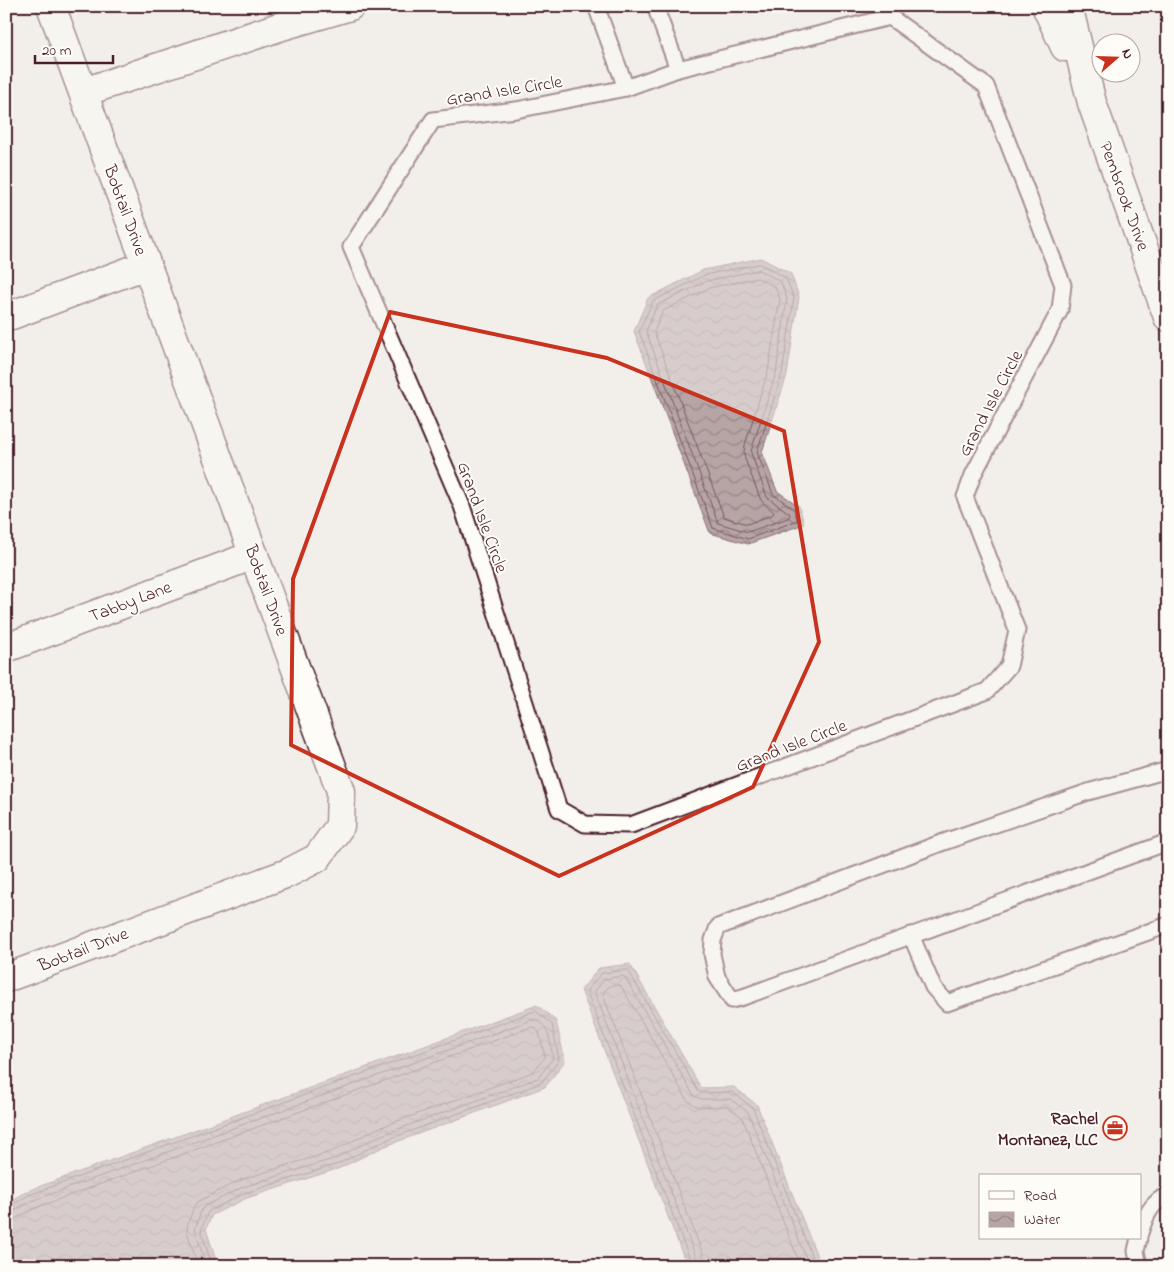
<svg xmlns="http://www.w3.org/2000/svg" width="1174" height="1272" font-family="'Indie Flower',sans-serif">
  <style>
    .water { fill: url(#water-waves); stroke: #8b6f75 }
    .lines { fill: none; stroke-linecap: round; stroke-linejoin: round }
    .shore { stroke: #76555c; stroke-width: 1 }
    .service-casing { stroke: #4a1f2b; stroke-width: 19 }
    .minor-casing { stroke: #4a1f2b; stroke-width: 31 }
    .service { stroke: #fdfcf7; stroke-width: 15 }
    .minor { stroke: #fdfcf7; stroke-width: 28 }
    .marked { fill: none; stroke: #c8321e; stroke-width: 4; stroke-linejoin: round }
    .labels { text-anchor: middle; stroke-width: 4; stroke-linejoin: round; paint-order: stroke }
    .street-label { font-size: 18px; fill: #4a1f2b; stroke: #fdfcf7 }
    .poi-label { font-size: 18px; font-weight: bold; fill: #4a1f2b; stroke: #fdfcf7; text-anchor: end }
  </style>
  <defs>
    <pattern id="water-waves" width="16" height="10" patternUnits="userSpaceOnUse" patternTransform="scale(1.25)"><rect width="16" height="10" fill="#b7a5a6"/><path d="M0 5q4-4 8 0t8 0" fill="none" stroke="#978687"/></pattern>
  </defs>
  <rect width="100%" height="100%" fill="#f2efeb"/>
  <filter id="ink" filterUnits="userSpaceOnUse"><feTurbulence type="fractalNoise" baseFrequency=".02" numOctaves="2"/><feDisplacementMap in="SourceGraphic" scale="10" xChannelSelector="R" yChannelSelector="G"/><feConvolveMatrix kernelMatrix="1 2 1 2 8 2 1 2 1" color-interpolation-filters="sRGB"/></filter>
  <g filter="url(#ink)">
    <g class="water">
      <polygon points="761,258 791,274 799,297 787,375 762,452 777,491 799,506 804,524 748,544 710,533 634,331 648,298 703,270"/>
      <polygon points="630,964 701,1088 734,1087 757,1105 817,1256 817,1266 687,1266 581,990 599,968"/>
      <polygon points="537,1005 556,1021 565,1061 545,1087 383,1147 340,1168 247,1198 212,1215 206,1229 218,1266 6,1266 6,1203 27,1191"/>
    </g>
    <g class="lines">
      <g class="shore">
        <polygon points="760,264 786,278 794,298 782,374 757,452 773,494 794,509 797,519 796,521 748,539 713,528 639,331 653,301 705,275"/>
        <polygon points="759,270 781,282 787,299 776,373 752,448 751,453 767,497 771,500 789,513 790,515 788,518 748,532 718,523 646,331 657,305 707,281"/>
        <path d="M 758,278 L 775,287 L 780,299 L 768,371 L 745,445 L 744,452 L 745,459 L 760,498 C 763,505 770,507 774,513 L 772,515 L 747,524 L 724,517 L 654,332 L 663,311 L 709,288 Z"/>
        <polyline points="6,1207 10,1206 29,1195 535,1011 537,1012 552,1024 559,1060 541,1083 381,1142 338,1164 245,1193 209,1211 207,1214 201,1230 212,1266"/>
        <path d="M 6,1213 L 13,1212 L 32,1201 L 534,1019 C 550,1025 550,1043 553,1058 L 538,1078 L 379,1136 L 336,1158 L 243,1187 L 205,1206 L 201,1211 L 195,1229 L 206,1266"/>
        <polyline points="6,1221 15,1219 35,1208 532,1027 534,1027 539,1032 545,1057 533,1072 376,1129 333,1151 240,1180 203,1199 198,1202 194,1207 188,1223 187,1229 188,1235 198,1266"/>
        <polyline points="691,1266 691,1262 587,992 588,989 602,973 626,970 628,970 698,1091 702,1093 732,1092 753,1108 812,1257 812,1266"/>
        <polyline points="698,1266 697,1260 595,993 595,991 605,979 622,976 625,977 694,1096 702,1099 730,1099 748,1112 806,1258 805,1266"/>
        <path d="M 705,1266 L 704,1257 L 603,995 C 605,987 613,983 621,986 L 688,1101 L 694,1105 L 700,1107 L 727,1106 L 742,1117 L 798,1259 L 798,1266"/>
      </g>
      <g class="service-casing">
        <g id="service">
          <polyline points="596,6 626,88"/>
          <polyline points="655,6 678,69"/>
          <polygon points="890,17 986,86 1063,285 1060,310 973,475 965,497 1017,630 1009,666 987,691 631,825 585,824 559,809 462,506 351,247 433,120 516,110 626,88 678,69"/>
          <path d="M 1168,770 L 1088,792 L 941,843 L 718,927 L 713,940 L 712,954 L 717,977 L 732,1000 L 743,997 C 884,945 1026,895 1168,842"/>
          <polyline points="911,935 933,987 947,1003 1168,925"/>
          <path d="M 1140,1233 C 1145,1217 1151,1202 1168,1195"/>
          <polyline points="1139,1266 1136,1251 1139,1238"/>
          <polyline points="1167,1266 1168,1266"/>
        </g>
      </g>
      <g class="minor-casing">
        <g id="minor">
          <polyline points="1046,6 1065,47"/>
          <polyline points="1068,6 1092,103 1168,317"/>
          <polyline points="84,92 285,25 350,6"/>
          <polyline points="6,316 12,315 146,265"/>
          <polyline points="6,648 254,555"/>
          <polyline points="6,978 288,873 317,858 340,826 341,791 51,6"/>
        </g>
      </g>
      <use href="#service" class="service"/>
      <use href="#minor" class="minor"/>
    </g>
  </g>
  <path d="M0 0H1174V1272H0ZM 390,312 L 607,358 L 784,431 L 819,642 L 753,787 L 559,876 L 291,745 L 293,579 Z" fill="#f2efeb" fill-opacity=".55" fill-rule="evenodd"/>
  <path class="marked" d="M 390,312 L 607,358 L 784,431 L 819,642 L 753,787 L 559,876 L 291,745 L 293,579 Z"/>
  <defs>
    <g id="office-ring" transform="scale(1.25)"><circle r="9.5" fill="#fdfcf7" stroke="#c8321e" stroke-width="1.5"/><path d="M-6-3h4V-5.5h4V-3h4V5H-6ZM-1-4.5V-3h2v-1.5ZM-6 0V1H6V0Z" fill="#c8321e"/></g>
  </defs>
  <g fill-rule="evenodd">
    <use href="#office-ring" x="1115" y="1128"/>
  </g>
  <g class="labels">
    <g class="street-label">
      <text transform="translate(504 90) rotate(-9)" y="6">Grand Isle Circle</text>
      <text transform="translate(1125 196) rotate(70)" y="6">Pembrook Drive</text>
      <text transform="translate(126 210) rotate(70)" y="6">Bobtail Drive</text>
      <text transform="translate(990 403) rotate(-62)" y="6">Grand Isle Circle</text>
      <text transform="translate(483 517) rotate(70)" y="6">Grand Isle Circle</text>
      <text transform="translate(267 590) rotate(70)" y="6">Bobtail Drive</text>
      <text transform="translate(130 601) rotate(-21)" y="6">Tabby Lane</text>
      <text transform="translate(791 745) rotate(-21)" y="6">Grand Isle Circle</text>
      <text transform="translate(83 949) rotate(-21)" y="6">Bobtail Drive</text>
    </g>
    <g class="poi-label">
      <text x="1098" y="1124">Rachel<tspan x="1098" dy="21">Montanez, LLC</tspan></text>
    </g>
  </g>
  <rect width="1174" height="1272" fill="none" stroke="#fdfcf7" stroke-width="25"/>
  <rect x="12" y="12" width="1149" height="1247" fill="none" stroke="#4a1f2b" stroke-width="2" filter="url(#ink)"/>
  <rect x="979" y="1174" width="162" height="65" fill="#fdfcf7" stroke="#b5a4a5"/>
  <rect x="989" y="1191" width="25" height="8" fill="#fdfcf7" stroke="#b5a4a5"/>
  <text x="1024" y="1200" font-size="15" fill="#4a1f2b">Road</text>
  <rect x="989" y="1212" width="25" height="15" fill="url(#water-waves)" stroke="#b5a4a5"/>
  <text x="1024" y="1224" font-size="15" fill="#4a1f2b">Water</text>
  <g transform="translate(1116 58) rotate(70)"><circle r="24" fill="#fdfcf7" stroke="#b5a4a5"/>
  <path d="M0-4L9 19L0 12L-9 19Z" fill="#c8321e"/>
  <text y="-8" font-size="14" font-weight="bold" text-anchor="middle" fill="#4a1f2b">N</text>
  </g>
  <path d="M35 55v8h78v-8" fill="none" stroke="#4a1f2b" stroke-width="2.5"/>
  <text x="42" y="55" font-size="15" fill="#4a1f2b" stroke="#fdfcf7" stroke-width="4" paint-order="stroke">20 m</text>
</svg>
